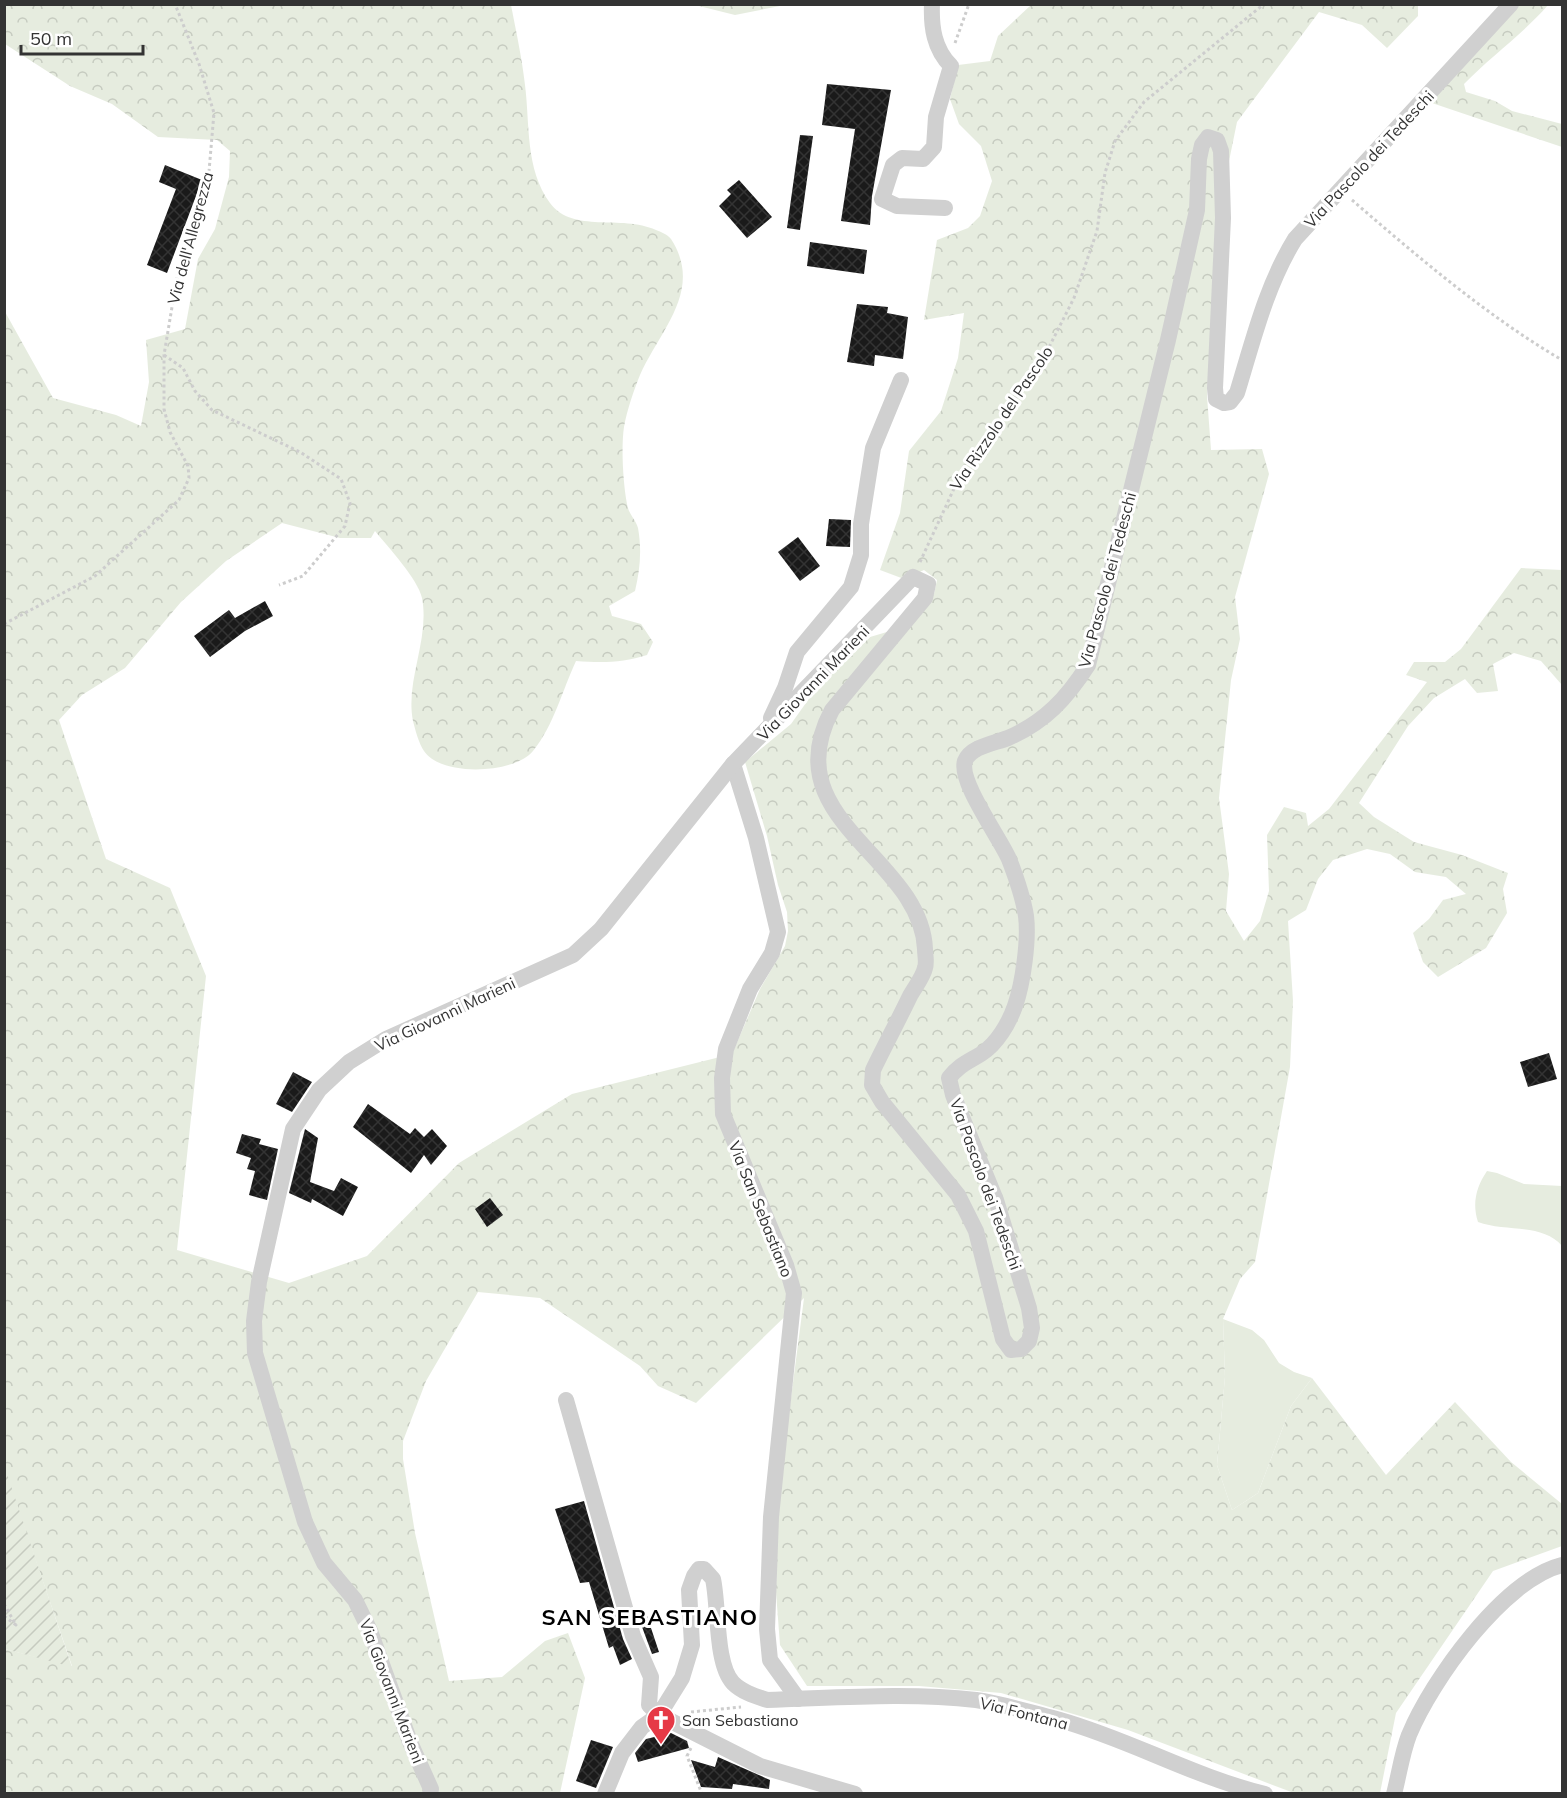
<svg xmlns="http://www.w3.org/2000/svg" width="1567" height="1798" font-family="Mulish,sans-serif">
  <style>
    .grass { fill: #e6ecdf }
    .forest { fill: url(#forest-crowns) }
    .garden { fill: url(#garden-furrows) }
    .building { fill: url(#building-cross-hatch) }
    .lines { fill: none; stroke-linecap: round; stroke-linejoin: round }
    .path { stroke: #cdcdcd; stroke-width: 3; stroke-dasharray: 3 3; stroke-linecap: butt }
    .minor { stroke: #d0d0d0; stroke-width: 16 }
    .labels { text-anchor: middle; stroke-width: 6; stroke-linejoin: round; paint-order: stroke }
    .street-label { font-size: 16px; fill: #333; stroke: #fff }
    .poi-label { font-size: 16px; fill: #333; stroke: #fff; text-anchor: start }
    .district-label { font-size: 22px; font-weight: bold; letter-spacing: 1.5px; fill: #000; stroke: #fff }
  </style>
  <defs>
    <pattern id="forest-crowns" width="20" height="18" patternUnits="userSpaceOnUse" patternTransform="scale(1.5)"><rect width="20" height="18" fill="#e6ecdf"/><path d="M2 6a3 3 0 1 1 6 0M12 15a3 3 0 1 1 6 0" fill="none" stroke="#c6cbc0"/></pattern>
    <pattern id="garden-furrows" width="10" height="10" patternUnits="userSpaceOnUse" patternTransform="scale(1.5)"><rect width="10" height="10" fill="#e6ecdf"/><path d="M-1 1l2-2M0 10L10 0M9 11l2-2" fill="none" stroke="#c6cbc0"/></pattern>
    <pattern id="building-cross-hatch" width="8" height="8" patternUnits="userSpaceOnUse" patternTransform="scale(1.5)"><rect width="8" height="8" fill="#1a1a1a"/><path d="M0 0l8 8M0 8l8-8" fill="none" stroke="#333"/></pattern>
  </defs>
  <rect width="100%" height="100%" fill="#fff"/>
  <g class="grass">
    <path d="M 1487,1171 L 1497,1173 L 1524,1184 L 1562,1186 L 1562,1246 C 1543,1223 1504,1232 1478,1222 C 1472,1204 1476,1187 1487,1171 Z"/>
    <polygon points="1223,1319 1252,1330 1264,1340 1279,1363 1294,1372 1312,1378 1291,1406 1258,1493 1232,1510 1217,1465 1225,1377"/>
  </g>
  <g class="forest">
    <path d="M 5,5 L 511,5 C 516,31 522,58 525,85 C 530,124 525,169 550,203 C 573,234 621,214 656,230 C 661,232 667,234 671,239 C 704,290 660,330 640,375 C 634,390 627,410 624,427 C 621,447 623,483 627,504 C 628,513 636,520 638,528 C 642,550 640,570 635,591 L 609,606 L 612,616 L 641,624 L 653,642 L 647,655 C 623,663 601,663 576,661 C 562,691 554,725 533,751 C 514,774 441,777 424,751 C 419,744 415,729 413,721 C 405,681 430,639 422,598 C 418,579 388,547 375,531 L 371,538 L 340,538 L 282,523 L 226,561 L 181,602 L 125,668 L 82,695 L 59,720 L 106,859 L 170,888 L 206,976 L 177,1250 L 289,1283 L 367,1256 L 459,1163 L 572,1094 L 732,1054 L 760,989 L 785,946 L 788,931 L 787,912 L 778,885 L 767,836 L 745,762 L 791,724 L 813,693 L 870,637 L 907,626 L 934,594 L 937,580 L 924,570 L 904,579 L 880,570 L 900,513 L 909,451 L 941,411 L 958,358 L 964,313 L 924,320 L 937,240 L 968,228 L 980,216 L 992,181 L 981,146 L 959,124 L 950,99 L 958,65 L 990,61 L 998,36 L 1031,5 L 1418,5 L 1418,16 L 1387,48 L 1362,25 L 1319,12 L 1237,122 L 1219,210 L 1207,396 L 1211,450 L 1262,449 L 1269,474 L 1235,597 L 1240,639 L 1231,680 L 1219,798 L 1229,874 L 1226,911 L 1244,941 L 1260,921 L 1269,891 L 1267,835 L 1284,807 L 1306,813 L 1308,826 L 1329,809 L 1427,682 L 1406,675 L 1414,662 L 1445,662 L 1461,649 L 1521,568 L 1562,570 L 1562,685 L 1541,661 L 1514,653 L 1493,664 L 1498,691 L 1477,693 L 1465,679 L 1434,698 L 1408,726 L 1359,803 L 1374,817 L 1414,842 L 1462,855 L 1508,873 L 1503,889 L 1507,913 L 1486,948 L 1438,977 L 1423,962 L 1413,933 L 1429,919 L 1443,900 L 1466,894 L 1446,877 L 1415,872 L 1390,854 L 1367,849 L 1333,860 L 1318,879 L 1306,910 L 1288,921 L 1293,1001 L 1290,1067 L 1255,1262 L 1240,1279 L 1223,1319 L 1225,1377 L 1217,1465 L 1232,1510 L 1258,1493 L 1291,1406 L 1312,1378 L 1386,1475 L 1455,1402 L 1511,1462 L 1562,1504 L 1562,1546 L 1493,1571 L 1396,1713 L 1380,1793 L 1294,1793 L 1128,1730 L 1001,1693 L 919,1686 L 807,1686 L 780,1645 L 776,1592 L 778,1498 L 804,1298 L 696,1403 L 658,1386 L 640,1366 L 540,1298 L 478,1292 L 426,1381 L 403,1441 L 403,1459 L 415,1533 L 449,1681 L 502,1677 L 545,1641 L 568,1633 L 585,1678 L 560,1793 L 5,1793 L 5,1649 L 72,1666 L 4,1468 L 4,310 L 53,398 L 116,415 L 141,426 L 149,382 L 146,340 L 185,329 L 198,259 L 215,229 L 229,177 L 230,151 L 217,140 L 158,137 L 112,104 L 70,86 L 5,44 Z"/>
    <polygon points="695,5 785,5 735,15"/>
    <path d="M 1518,5 L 1548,5 C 1523,34 1491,56 1464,84 L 1466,92 L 1495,101 L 1512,111 L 1562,124 L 1562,147 L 1429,102 Z"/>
  </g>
  <polygon class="garden" points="5,1468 72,1667 5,1649"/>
  <g class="building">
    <polygon points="827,84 891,90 872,196 870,225 841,221 855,129 822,125"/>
    <polygon points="800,135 813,136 800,230 787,228"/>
    <polygon points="165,165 202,180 167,273 147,265 176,189 159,182"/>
    <polygon points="739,180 772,217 747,238 719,206 731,194 727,190"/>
    <polygon points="810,242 867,250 864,274 807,266"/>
    <polygon points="857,304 888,307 887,313 908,317 903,359 875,355 874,366 847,362"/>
    <polygon points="829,519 851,520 850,547 826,546"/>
    <polygon points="798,537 820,566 800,581 778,552"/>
    <polygon points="265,601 273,616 245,631 210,657 194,636 229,610 235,618"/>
    <polygon points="1549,1053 1557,1079 1528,1087 1520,1062"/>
    <polygon points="293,1072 312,1082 292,1112 276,1104"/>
    <polygon points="368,1104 410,1134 415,1128 424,1137 432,1129 447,1146 431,1165 424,1155 411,1173 353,1127"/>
    <polygon points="305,1129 318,1138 310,1182 334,1191 341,1178 358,1187 343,1216 312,1199 311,1203 289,1193"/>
    <polygon points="242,1134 261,1139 259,1144 278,1149 267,1200 249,1195 255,1171 247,1169 251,1158 236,1153"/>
    <polygon points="490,1198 503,1215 487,1227 475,1209"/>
    <polygon points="584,1501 623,1639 632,1659 620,1665 613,1646 609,1648 589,1582 580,1583 555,1509"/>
    <polygon points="646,1613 659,1652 652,1654 638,1616"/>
    <polygon points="671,1733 687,1741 689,1748 638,1762 635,1753 646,1739"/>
    <polygon points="591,1740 613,1747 596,1788 576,1781"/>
    <polygon points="718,1757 770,1780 769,1789 733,1784 732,1789 701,1787 691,1760 715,1767"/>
  </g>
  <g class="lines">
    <g class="path">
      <polyline points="955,43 969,4"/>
      <path d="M 1352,200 C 1418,257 1487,316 1562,360"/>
      <polyline points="164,355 183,368 195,391 212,410 300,452 341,479 350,503 345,526 303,576 279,585"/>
      <polyline points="920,562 958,480 995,431 1045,355 1074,298 1097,231 1105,173 1115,141 1144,102 1264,4"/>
      <polyline points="4,624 95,576 179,500 189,478 188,466 170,432 164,409 164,355 178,271 208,183 214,113 199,64 175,4"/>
      <polyline points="4,1604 16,1625 4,1616"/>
      <polyline points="691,1712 741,1707"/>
      <polyline points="691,1748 687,1756 702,1794"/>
    </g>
    <g class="minor">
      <path d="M 932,4 C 931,27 934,49 951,66 L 936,117 L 934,147 L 923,159 L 902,158 L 893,165 L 882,199 L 897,206 L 945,208"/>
      <polyline points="771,718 785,688 797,652 851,587 861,555 861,524 873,448 901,380"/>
      <polyline points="733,764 756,838 778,932 772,953 750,989 726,1049 722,1078 723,1114 786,1265 794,1293 771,1517 767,1629 770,1660 798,1699"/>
      <polyline points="566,1400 633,1636 651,1677 649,1705 659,1715 760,1766 855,1794"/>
      <path d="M 430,1794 L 431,1789 L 410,1742 L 370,1631 L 355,1600 L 324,1563 L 305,1522 L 255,1353 L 254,1321 L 259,1282 L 293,1129 L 319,1090 L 349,1062 L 386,1039 L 573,955 L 601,929 L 733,764 L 913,577 L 928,584 L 925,598 L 832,710 C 773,820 921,857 925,949 C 925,955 927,962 925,968 C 923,977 915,987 910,996 C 898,1021 885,1045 873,1070 L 872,1085 L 882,1102 L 958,1195 L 976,1231 L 1003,1339 L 1011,1350 L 1021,1349 L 1029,1341 L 1032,1328 L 1029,1308 L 996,1200 L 953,1095 L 949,1078 C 959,1065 968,1062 981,1054 C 997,1044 1009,1023 1015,1006 C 1023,983 1029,940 1026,916 C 1023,897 1016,877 1009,859 C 1000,838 958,781 965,761 C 971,746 996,743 1008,738 C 1045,722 1067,698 1088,665 L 1168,340 L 1197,210 L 1199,159 L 1202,145 L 1208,137 L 1217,140 L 1221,151 L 1223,218 L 1215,388 L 1216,399 L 1224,403 L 1230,402 L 1237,393 C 1253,341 1266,286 1295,239 L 1511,4"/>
      <path d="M 605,1794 L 622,1753 L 642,1727 L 659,1715 L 682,1678 L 692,1645 L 689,1590 L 694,1576 L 699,1569 L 704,1569 L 713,1579 C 719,1606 715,1664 733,1683 C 742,1692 755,1696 767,1700 C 835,1698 907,1692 976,1700 C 1004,1704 1033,1713 1060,1720 C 1131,1740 1194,1777 1265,1794"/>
      <path d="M 1394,1794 C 1399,1775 1402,1753 1409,1735 C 1432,1680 1503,1580 1562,1565"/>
    </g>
  </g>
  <defs>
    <g id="church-pin" transform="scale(1.5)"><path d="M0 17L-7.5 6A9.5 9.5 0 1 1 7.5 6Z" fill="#e63946" stroke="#fff"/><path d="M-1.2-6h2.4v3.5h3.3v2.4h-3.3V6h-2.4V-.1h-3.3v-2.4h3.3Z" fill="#fff"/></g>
  </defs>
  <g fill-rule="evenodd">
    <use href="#church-pin" x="661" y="1720"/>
  </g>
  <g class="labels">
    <g class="street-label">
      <text transform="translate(1369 159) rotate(-47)" y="6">Via Pascolo dei Tedeschi</text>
      <text transform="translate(190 238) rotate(-75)" y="6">Via dell'Allegrezza</text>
      <text transform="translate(1001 418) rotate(-56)" y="6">Via Rizzolo del Pascolo</text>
      <text transform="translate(1107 580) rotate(-75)" y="6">Via Pascolo dei Tedeschi</text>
      <text transform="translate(813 683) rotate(-46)" y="6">Via Giovanni Marieni</text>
      <text transform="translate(445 1014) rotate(-25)" y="6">Via Giovanni Marieni</text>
      <text transform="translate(986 1184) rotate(70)" y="6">Via Pascolo dei Tedeschi</text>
      <text transform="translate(761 1209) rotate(68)" y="6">Via San Sebastiano</text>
      <text transform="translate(392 1691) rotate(69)" y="6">Via Giovanni Marieni</text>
      <text transform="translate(1024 1713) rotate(14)" y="6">Via Fontana</text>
    </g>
    <g class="poi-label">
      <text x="682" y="1726">San Sebastiano</text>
    </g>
    <g class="district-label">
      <text x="650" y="1625">SAN SEBASTIANO</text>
    </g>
  </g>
  <rect width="1567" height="1798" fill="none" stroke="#333333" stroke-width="12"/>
  <path d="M21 45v9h122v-9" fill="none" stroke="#333333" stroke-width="3"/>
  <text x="30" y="45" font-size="18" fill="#333333" stroke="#ffffff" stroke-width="4.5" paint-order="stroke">50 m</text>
</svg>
